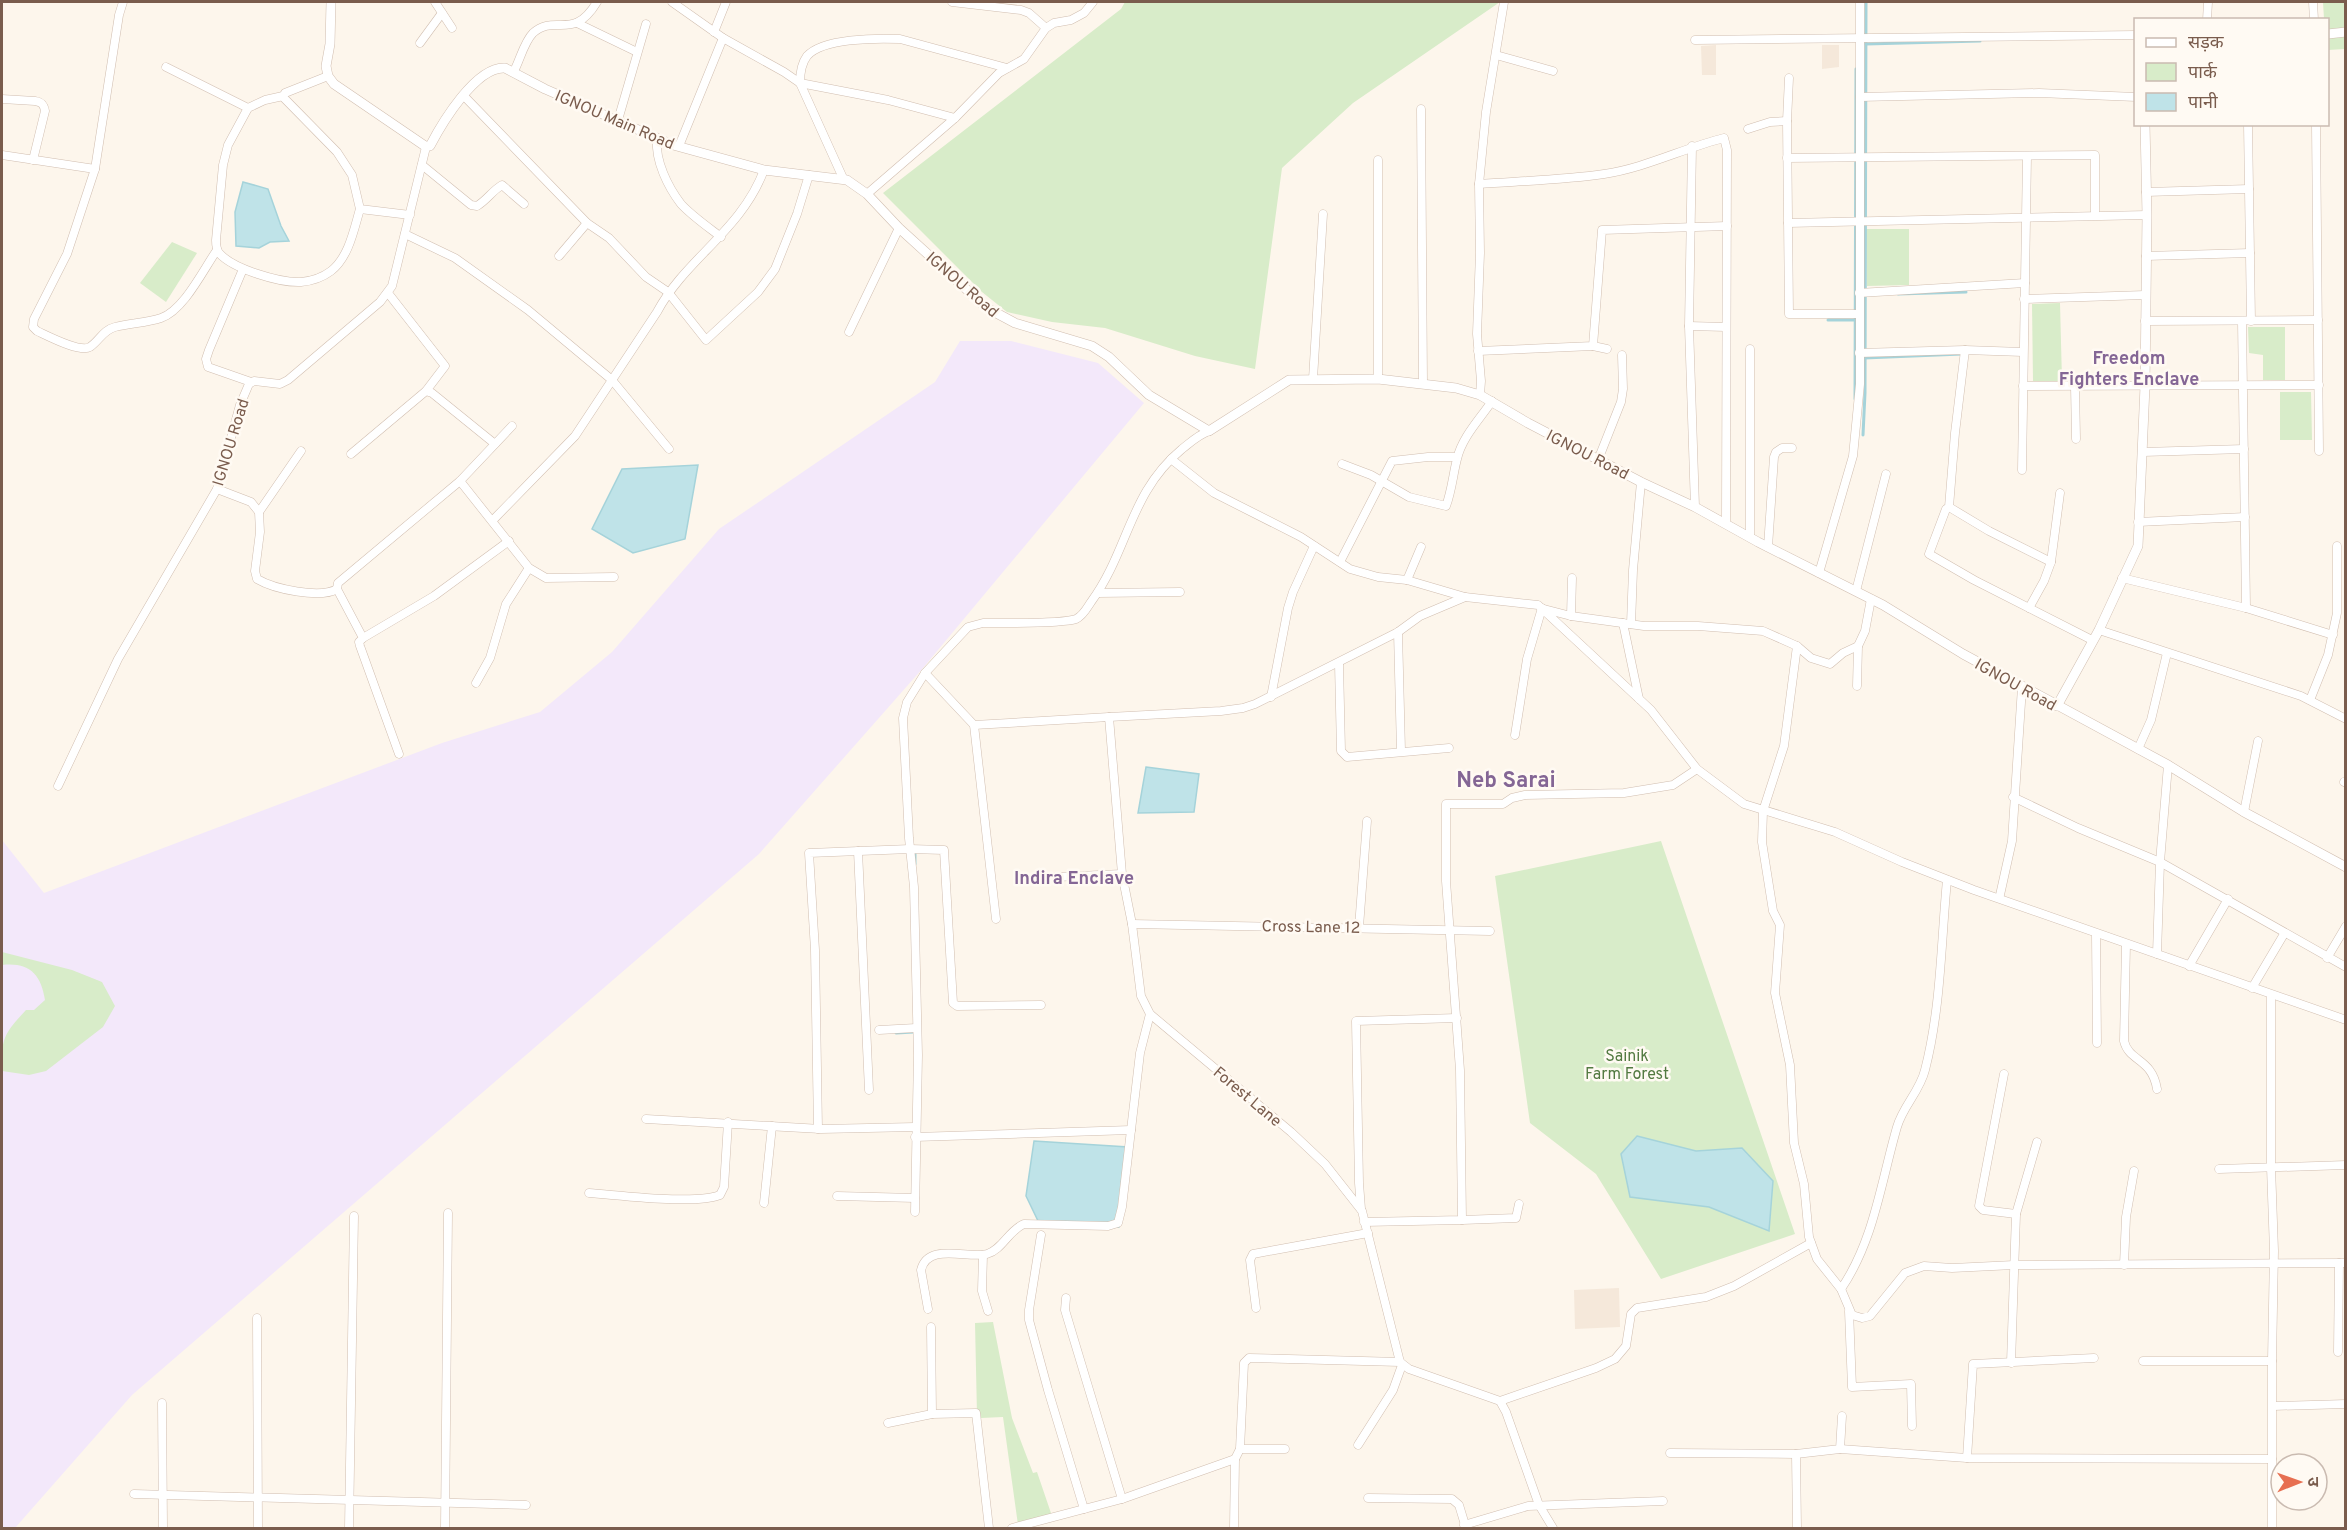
<svg xmlns="http://www.w3.org/2000/svg" width="2347" height="1530" font-family="Overpass,'Noto Sans Devanagari',sans-serif">
  <style>
    .residential { fill: #f5e8da }
    .education { fill: #f3e8fa }
    .green { fill: #d8ecc9 }
    .water { fill: #bfe3e8; stroke: #a5d3da; stroke-width: 1.5 }
    .lines { fill: none; stroke-linecap: round; stroke-linejoin: round }
    .stream { stroke: #a5d3da; stroke-width: 3 }
    .minor-casing { stroke: #d1beb0; stroke-width: 9 }
    .tertiary-casing { stroke: #d1beb0; stroke-width: 10 }
    .minor { stroke: #fff; stroke-width: 8 }
    .tertiary { stroke: #fff; stroke-width: 9 }
    .labels { text-anchor: middle; stroke-width: 5; stroke-linejoin: round; paint-order: stroke }
    .street-label { font-size: 16px; fill: #7a5c4d; stroke: #fffaf3 }
    .park-label { font-size: 16px; fill: #537a41; stroke: #fffaf3 }
    .neighbourhood-label { font-size: 18px; font-weight: bold; fill: #846695; stroke: #fffaf3 }
    .district-label { font-size: 22px; font-weight: bold; fill: #846695; stroke: #fffaf3 }
  </style>
  <rect width="100%" height="100%" fill="#fdf6ec"/>
  <g class="residential">
    <polygon points="1716,45 1716,75 1702,75 1701,46"/>
    <polygon points="1839,45 1839,67 1822,69 1822,45"/>
    <polygon points="1619,1288 1620,1327 1575,1329 1574,1290"/>
  </g>
  <polygon class="education" points="960,341 1011,341 1098,363 1144,403 923,668 759,854 132,1395 15,1528 2,1528 2,840 44,893 442,743 540,712 612,652 719,529 935,382"/>
  <g class="green">
    <polygon points="1125,2 1500,2 1353,103 1282,168 1255,369 1195,356 1105,328 1052,322 1007,312 982,292 883,193 1121,9"/>
    <polygon points="2323,2 2345,2 2345,49 2328,50 2328,20 2324,19"/>
    <polygon points="1866,229 1909,229 1909,285 1867,286"/>
    <polygon points="172,242 197,253 166,302 140,283"/>
    <polygon points="2060,303 2062,381 2033,381 2032,304"/>
    <polygon points="2248,327 2285,327 2285,380 2263,380 2263,355 2249,353"/>
    <polygon points="2280,392 2311,392 2312,440 2280,440"/>
    <polygon points="1661,841 1795,1234 1661,1279 1596,1174 1530,1123 1495,876"/>
    <path d="M 2,952 L 72,970 L 102,982 L 115,1006 L 103,1027 L 46,1071 L 29,1075 L 2,1071 C 1,1038 4,1034 26,1010 L 34,1010 L 45,1000 C 41,974 29,962 2,965 Z"/>
    <polygon points="993,1322 1012,1418 1033,1473 1037,1472 1052,1516 1018,1525 1003,1417 981,1418 977,1415 975,1323"/>
  </g>
  <g class="water">
    <polygon points="243,182 268,189 281,226 289,241 270,242 259,248 236,246 235,212"/>
    <polygon points="698,465 685,539 633,553 592,529 622,469"/>
    <polygon points="1146,767 1199,774 1194,812 1138,813"/>
    <polygon points="1637,1136 1696,1151 1742,1148 1773,1181 1769,1231 1709,1207 1630,1197 1621,1154"/>
    <polygon points="1034,1141 1128,1147 1119,1227 1040,1225 1026,1196"/>
  </g>
  <g class="lines">
    <g class="stream">
      <polyline points="1866,44 1980,41"/>
      <polyline points="1898,294 1966,292"/>
      <polyline points="1828,320 1855,320"/>
      <polyline points="1864,358 1962,354"/>
      <polyline points="1855,399 1856,69"/>
      <polyline points="1863,435 1865,393 1866,2"/>
      <polyline points="915,851 915,864"/>
      <polyline points="896,1033 914,1032 914,1030"/>
    </g>
    <g class="minor-casing">
      <g id="minor">
        <path d="M 123,2 L 119,15 L 95,169 L 67,254 L 34,319 L 33,327 L 37,331 C 48,336 80,353 90,347 C 100,340 103,330 115,327 C 130,323 147,323 161,318 C 184,310 203,270 217,250"/>
        <polyline points="435,2 452,28"/>
        <polyline points="672,2 723,38 784,72 800,83 843,178"/>
        <polyline points="952,2 1021,10 1029,13 1046,28"/>
        <polyline points="2313,2 2314,20"/>
        <polyline points="2207,20 2208,2"/>
        <polyline points="577,23 637,52"/>
        <polyline points="714,32 726,2"/>
        <polyline points="1695,40 2136,35"/>
        <polyline points="420,43 442,13"/>
        <polyline points="1496,55 1553,71"/>
        <polyline points="166,67 248,108"/>
        <path d="M 514,71 C 520,60 524,42 533,33 C 555,13 573,42 597,2"/>
        <polyline points="328,76 285,93 283,97 337,152 352,175 360,209 410,215"/>
        <polyline points="1789,78 1787,121 1789,314 1859,314"/>
        <polyline points="463,95 587,223 609,238 646,277 668,292 706,340 758,292 775,269 797,214 809,175"/>
        <path d="M 283,96 L 265,100 L 248,108 L 228,145 L 223,165 L 216,240 C 216,245 216,249 219,253 C 233,269 280,283 301,282 C 312,281 323,277 331,271 C 349,257 354,229 360,209"/>
        <polyline points="1860,97 2039,93 2136,97"/>
        <path d="M 2,99 L 35,101 C 42,102 44,105 45,111 L 33,160"/>
        <polyline points="1421,109 1423,384"/>
        <path d="M 955,118 L 888,100 L 800,83 C 800,74 801,64 807,56 C 823,38 877,38 900,39 L 1007,68"/>
        <polyline points="618,120 646,24"/>
        <polyline points="2248,124 2251,321"/>
        <polyline points="2316,124 2319,451"/>
        <polyline points="1748,129 1770,122 1787,121"/>
        <path d="M 657,139 C 655,161 668,187 681,204 C 692,216 708,227 721,237"/>
        <polyline points="679,146 723,38"/>
        <polyline points="1692,146 1689,326 1695,507"/>
        <polyline points="2,155 95,169"/>
        <polyline points="1787,158 2095,155 2095,215"/>
        <polyline points="1378,160 1378,379"/>
        <path d="M 422,165 L 471,205 L 477,206 C 487,200 492,191 502,185 L 524,204"/>
        <path d="M 1479,184 C 1520,181 1563,180 1604,174 C 1645,168 1684,148 1724,138 L 1727,150 L 1726,523"/>
        <polyline points="2146,192 2249,189"/>
        <polyline points="867,194 955,118 999,73 1024,59 1046,28 1054,23 1071,20 1084,13 1093,2"/>
        <polyline points="1788,223 2147,215"/>
        <polyline points="405,234 455,258 528,310 612,380 669,449"/>
        <polyline points="559,256 587,223"/>
        <polyline points="2146,256 2250,253"/>
        <polyline points="243,269 209,350 206,359 208,367 251,382"/>
        <polyline points="388,293 445,366 426,391"/>
        <polyline points="1859,293 2025,283"/>
        <polyline points="2024,299 2145,295"/>
        <polyline points="2145,321 2318,320"/>
        <polyline points="2242,321 2246,608"/>
        <polyline points="1689,326 1726,327"/>
        <polyline points="849,332 899,228"/>
        <polyline points="1593,346 1607,349"/>
        <polyline points="1750,349 1750,537"/>
        <polyline points="1965,350 1955,433 1949,507 1946,509 1929,554 1974,580 2092,640"/>
        <polyline points="1478,351 1593,346 1602,230 1727,226"/>
        <polyline points="1859,353 1965,350 2023,352"/>
        <polyline points="1313,379 1323,214"/>
        <polyline points="2023,386 2319,385"/>
        <polyline points="2075,386 2076,439"/>
        <polyline points="1480,395 1481,381 1477,334 1480,253 1479,184 1486,112 1504,2"/>
        <polyline points="2143,452 2244,449"/>
        <polyline points="351,454 426,391 432,393 495,444"/>
        <polyline points="1171,459 1214,493 1301,537 1350,569 1378,577 1407,580 1465,597 1538,605 1651,710 1697,769 1744,804 1835,832 1902,862 1974,890 2346,1020"/>
        <polyline points="1598,460 1621,402 1623,389 1622,355"/>
        <path d="M 1342,464 L 1371,475 L 1409,497 L 1446,506 C 1452,490 1453,474 1457,459 C 1462,437 1480,419 1492,401"/>
        <polyline points="2022,470 2027,156"/>
        <polyline points="460,481 529,568 546,578 614,577"/>
        <path d="M 217,489 L 251,502 L 259,512 L 260,532 L 255,571 L 257,579 C 274,589 320,599 337,589"/>
        <polyline points="1949,507 1989,531 2051,562 2044,581 2029,608"/>
        <polyline points="259,512 301,451"/>
        <path d="M 493,520 L 575,436 L 657,312 C 686,258 741,231 764,170"/>
        <polyline points="2138,522 2245,517"/>
        <polyline points="1768,547 1774,457 1776,452 1782,448 1792,448"/>
        <polyline points="1340,562 1392,461 1428,457 1457,457"/>
        <polyline points="2051,562 2060,493"/>
        <polyline points="1819,573 1853,456 1860,384 1860,2"/>
        <polyline points="2122,578 2246,608 2333,635"/>
        <polyline points="1407,580 1421,547"/>
        <polyline points="1856,591 1886,474"/>
        <polyline points="1098,593 1180,592"/>
        <polyline points="1544,609 1571,616 1644,626 1698,626 1763,631 1797,646 1811,658 1830,664 1843,653 1858,646 1865,631 1871,599"/>
        <polyline points="1571,616 1572,578"/>
        <polyline points="1623,623 1639,699"/>
        <polyline points="1631,624 1633,570 1641,482"/>
        <polyline points="2099,630 2301,696 2346,719"/>
        <polyline points="1398,632 1401,751"/>
        <polyline points="363,638 434,596 509,541"/>
        <polyline points="1797,646 1784,746 1763,811 1762,842 1773,911 1780,925 1775,993 1790,1065 1794,1143 1804,1184 1809,1237 1817,1259 1841,1289 1852,1315 1862,1318 1870,1316 1905,1273 1924,1266 1952,1268 2014,1265 2346,1263"/>
        <polyline points="1339,664 1341,751 1347,757 1449,748"/>
        <polyline points="925,673 974,725 996,919"/>
        <polyline points="476,683 490,658 506,604 529,568"/>
        <polyline points="1857,686 1858,646"/>
        <polyline points="1271,697 1288,608 1293,592 1314,546"/>
        <polyline points="2310,700 2328,655 2337,613 2337,546"/>
        <polyline points="1109,717 1221,711 1243,708 1255,704 1398,632 1420,616 1465,597"/>
        <polyline points="974,725 1109,717 1122,874 1132,924 1141,996 1150,1014 1291,1132 1325,1164 1362,1211 1400,1362 1409,1369 1500,1401 1506,1412 1539,1505 1553,1528"/>
        <polyline points="1515,735 1527,659 1542,608"/>
        <polyline points="2138,749 2151,720 2167,653"/>
        <polyline points="399,754 360,646 359,642 363,638 337,589 338,583 460,481 512,426"/>
        <polyline points="2344,782 2346,783"/>
        <polyline points="58,786 118,659 217,489 240,405 249,384 254,381 280,384 288,380 380,302 392,286 426,147"/>
        <polyline points="2013,797 2078,828 2160,862 2346,967"/>
        <polyline points="2244,812 2258,741"/>
        <polyline points="858,851 869,1090"/>
        <polyline points="1035,878 1122,874"/>
        <polyline points="2000,895 2012,841 2022,687"/>
        <polyline points="1132,924 1490,931"/>
        <polyline points="1359,927 1367,821"/>
        <polyline points="2096,934 2097,1043"/>
        <path d="M 2126,944 L 2124,1041 C 2129,1062 2152,1058 2157,1089"/>
        <polyline points="2157,954 2160,862 2168,765"/>
        <polyline points="2327,958 2346,926"/>
        <polyline points="2189,966 2228,899"/>
        <polyline points="2252,988 2284,934"/>
        <polyline points="2271,995 2271,1167 2274,1251 2272,1361 2272,1528"/>
        <polyline points="879,1030 916,1028"/>
        <polyline points="2004,1074 1979,1206 1983,1210 2016,1214"/>
        <polyline points="646,1119 821,1129 915,1127"/>
        <polyline points="818,1129 815,950 809,853 910,849 944,850 953,1003 957,1006 1041,1005"/>
        <polyline points="915,1137 1131,1130"/>
        <polyline points="2219,1169 2346,1165"/>
        <path d="M 589,1193 C 619,1195 696,1205 720,1195 L 724,1187 L 728,1122"/>
        <polyline points="837,1196 915,1198"/>
        <polyline points="764,1203 772,1126"/>
        <polyline points="1361,1209 1359,1183 1356,1021 1457,1018"/>
        <path d="M 915,1212 L 918,1055 L 914,887 L 909,838 L 903,718 L 907,702 L 925,673 L 968,627 L 983,623 C 1002,623 1061,624 1076,619 C 1083,616 1087,608 1091,602 C 1129,550 1129,493 1182,449 C 1191,442 1198,435 1209,431"/>
        <polyline points="1462,1220 1516,1218 1519,1204"/>
        <polyline points="1364,1222 1462,1220 1460,1070 1446,881 1446,804 1503,804 1512,798 1525,795 1624,793 1673,785 1697,769"/>
        <polyline points="1041,1235 1029,1310 1029,1320 1048,1390 1084,1509"/>
        <polyline points="983,1255 982,1291 988,1311"/>
        <polyline points="2124,1265 2126,1217 2134,1171"/>
        <path d="M 1841,1289 C 1874,1241 1881,1182 1897,1127 C 1903,1106 1920,1091 1925,1070 C 1941,1008 1941,943 1947,880"/>
        <polyline points="1066,1298 1065,1310 1122,1499"/>
        <polyline points="1256,1308 1250,1260 1253,1254 1368,1233"/>
        <path d="M 928,1309 L 921,1270 C 928,1242 968,1259 987,1254 C 1002,1250 1009,1230 1024,1224 L 1108,1226 L 1118,1223 L 1122,1207 L 1140,1053 L 1150,1014"/>
        <polyline points="1849,1311 1852,1387 1911,1384 1912,1426"/>
        <polyline points="257,1318 258,1528"/>
        <polyline points="931,1327 932,1414"/>
        <polyline points="2338,1352 2339,1263"/>
        <polyline points="2143,1361 2272,1361"/>
        <polyline points="2011,1363 2016,1214 2037,1142"/>
        <polyline points="1500,1401 1596,1368 1615,1359 1626,1346 1631,1314 1637,1308 1706,1297 1734,1286 1811,1243"/>
        <polyline points="162,1403 163,1528"/>
        <polyline points="2273,1406 2346,1404"/>
        <polyline points="888,1423 932,1414 976,1413 989,1528"/>
        <polyline points="1358,1445 1393,1390 1402,1365"/>
        <polyline points="1240,1449 1285,1449"/>
        <polyline points="1840,1449 1967,1458 2272,1459"/>
        <polyline points="1670,1453 1796,1454 1840,1449 1842,1416"/>
        <polyline points="1796,1454 1797,1528"/>
        <polyline points="1967,1458 1973,1364 2094,1358"/>
        <polyline points="134,1494 526,1505"/>
        <polyline points="1368,1498 1452,1499 1459,1505 1466,1528"/>
        <polyline points="1464,1525 1528,1506 1663,1501"/>
        <polyline points="349,1528 354,1216"/>
        <polyline points="445,1528 448,1213"/>
        <polyline points="1012,1528 1122,1499 1235,1459 1240,1449 1244,1363 1249,1358 1400,1362"/>
        <polyline points="1234,1528 1235,1459"/>
      </g>
    </g>
    <g class="tertiary-casing">
      <g id="tertiary">
        <path d="M 331,2 L 330,44 L 326,66 L 328,76 L 334,84 L 425,146 L 430,146 C 442,123 476,66 505,68 L 545,89 L 673,145 L 764,170 L 847,180 L 867,194 L 899,228 L 987,308 L 1015,323 L 1092,346 L 1109,357 L 1149,395 L 1209,431 L 1289,380 L 1378,379 L 1456,388 L 1480,395 L 1528,423 L 1641,482 L 1695,507 L 1758,542 L 1883,605 L 1963,654 L 2168,765 L 2244,812 L 2346,867"/>
        <polyline points="2328,34 2346,32"/>
        <polyline points="2057,706 2099,630 2138,546 2145,386 2147,215 2145,124"/>
      </g>
    </g>
    <use href="#minor" class="minor"/>
    <use href="#tertiary" class="tertiary"/>
  </g>
  <g class="labels">
    <g class="street-label">
      <text transform="translate(615 119) rotate(23)" y="6">IGNOU Main Road</text>
      <text transform="translate(963 284) rotate(41)" y="6">IGNOU Road</text>
      <text transform="translate(230 442) rotate(-73)" y="6">IGNOU Road</text>
      <text transform="translate(1588 454) rotate(27)" y="6">IGNOU Road</text>
      <text transform="translate(2016 684) rotate(29)" y="6">IGNOU Road</text>
      <text transform="translate(1311 926) rotate(1)" y="6">Cross Lane 12</text>
      <text transform="translate(1248 1096) rotate(40)" y="6">Forest Lane</text>
    </g>
    <g class="park-label">
      <text x="1627" y="1061">Sainik<tspan x="1627" dy="18">Farm Forest</tspan></text>
    </g>
    <g class="neighbourhood-label">
      <text x="2129" y="364">Freedom<tspan x="2129" dy="21">Fighters Enclave</tspan></text>
      <text x="1074" y="884">Indira Enclave</text>
    </g>
    <g class="district-label">
      <text x="1506" y="787">Neb Sarai</text>
    </g>
  </g>
  <rect width="2347" height="1530" fill="none" stroke="#7a5c4d" stroke-width="6"/>
  <rect x="2134" y="18" width="195" height="108" fill="#fffaf3" stroke="#cabbb1" stroke-width="1.5"/>
  <rect x="2146" y="38" width="30" height="9" fill="#ffffff" stroke="#cabbb1" stroke-width="1.5"/>
  <text x="2188" y="48" font-size="18" fill="#7a5c4d">सड़क</text>
  <rect x="2146" y="63" width="30" height="18" fill="#d8ecc9" stroke="#cabbb1" stroke-width="1.5"/>
  <text x="2188" y="78" font-size="18" fill="#7a5c4d">पार्क</text>
  <rect x="2146" y="93" width="30" height="18" fill="#bfe3e8" stroke="#cabbb1" stroke-width="1.5"/>
  <text x="2188" y="108" font-size="18" fill="#7a5c4d">पानी</text>
  <g transform="translate(2299 1482) rotate(89)"><circle r="28" fill="#fffaf3" stroke="#cabbb1" stroke-width="1.5"/>
  <path d="M0-4.5L10 22L0 15L-10 22Z" fill="#e76f51"/>
  <text y="-9" font-size="16" font-weight="bold" text-anchor="middle" fill="#7a5c4d">उ</text>
  </g>
</svg>
